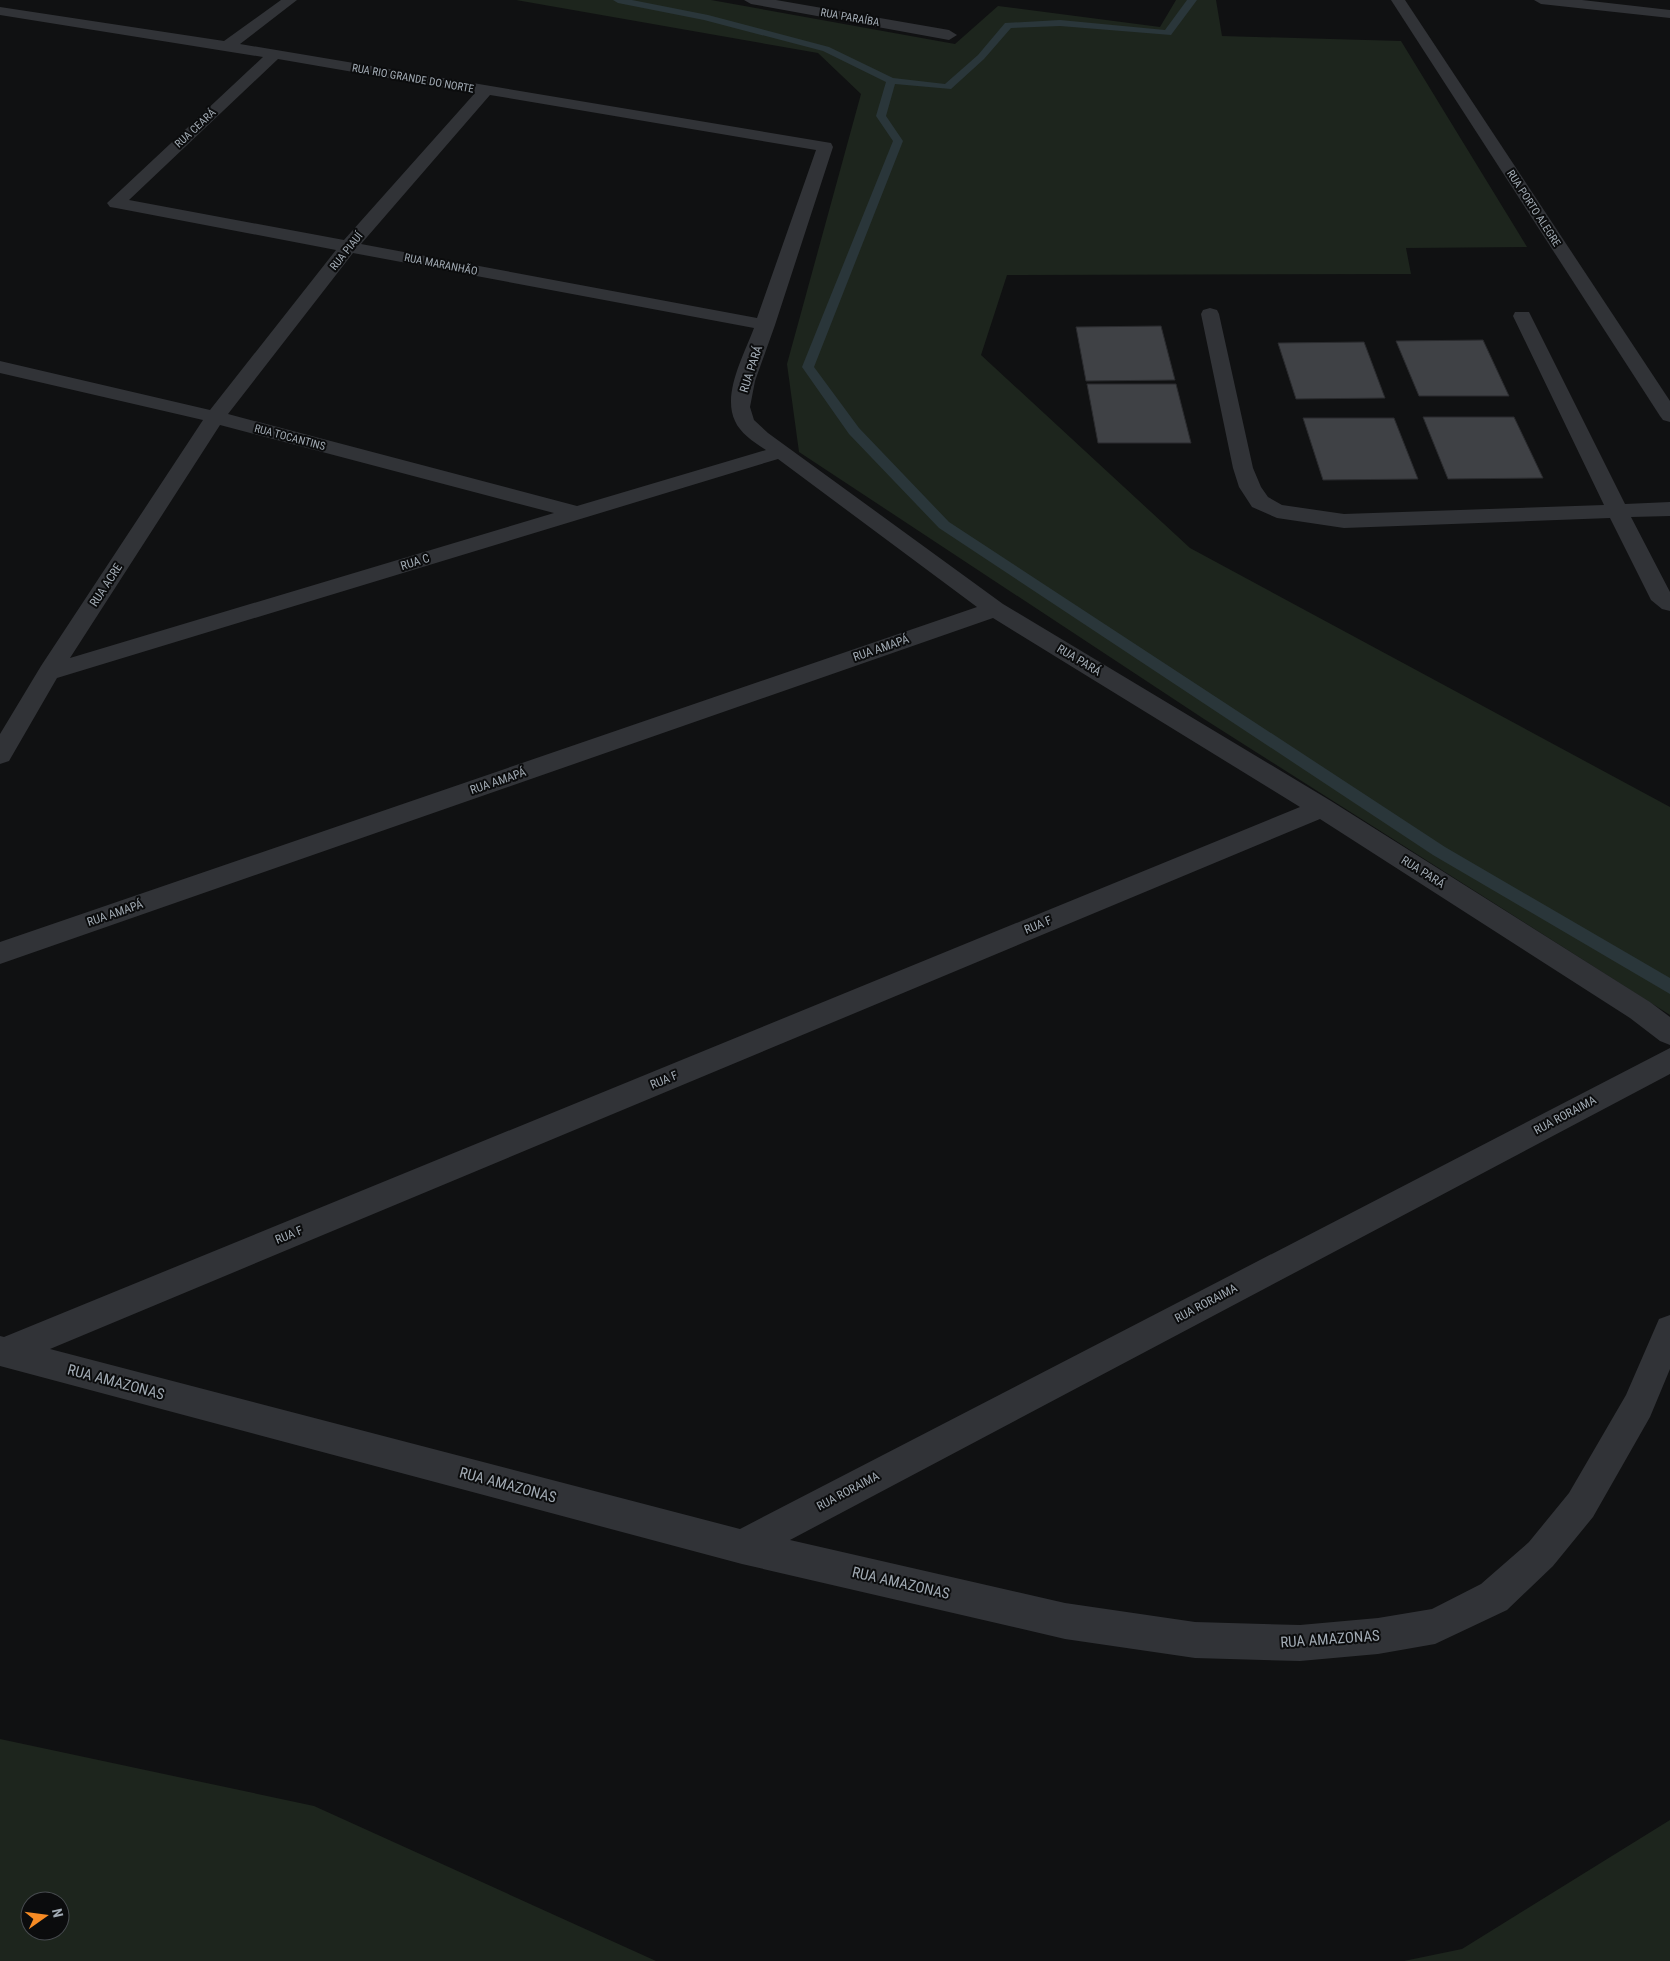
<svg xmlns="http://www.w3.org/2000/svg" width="1670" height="1961" font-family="'Roboto Condensed',sans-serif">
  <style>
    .green { fill: #1d251d; fill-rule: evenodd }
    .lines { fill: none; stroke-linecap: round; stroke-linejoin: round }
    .stream { fill: #2a363a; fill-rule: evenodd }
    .building { fill: #3f4145; stroke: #2a2b2e }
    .service { fill: #313337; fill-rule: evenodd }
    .minor { fill: #313337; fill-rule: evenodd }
    .labels { text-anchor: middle; stroke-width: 4; stroke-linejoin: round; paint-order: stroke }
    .far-street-label { font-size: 11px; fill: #a1aab3; stroke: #0b0c0d }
    .street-label { font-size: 12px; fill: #a1aab3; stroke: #0b0c0d }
    .near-street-label { font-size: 15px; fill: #a1aab3; stroke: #0b0c0d }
  </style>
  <rect width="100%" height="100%" fill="#101112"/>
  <g class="green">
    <polygon points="516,0 711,0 955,44 998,6 1160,27 1176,0 1216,0 1222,36 1401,41 1527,247 1406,248 1411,274 1007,275 981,355 1190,548 1670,807 1670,1015 1204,719 799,452 787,364 861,94 818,53"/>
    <path d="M 0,1739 L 314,1806 L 656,1961 L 0,1961 ZM 30,1901 L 60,1901 L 60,1931 L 30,1931 Z"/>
    <polygon points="1670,1820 1670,1961 1404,1961 1462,1949"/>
  </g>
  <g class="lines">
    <polygon class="stream" points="613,0 632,0 708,15 829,47 893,78 945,84 978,55 1005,23 1060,20 1165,30 1187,0 1197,0 1171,35 1060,26 1011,28 984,59 951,89 895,84 886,116 903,141 814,367 859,428 949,522 1445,847 1670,978 1670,994 1433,855 939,528 849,434 802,367 893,141 876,116 886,82 823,51 704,20 618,3"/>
  </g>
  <g class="building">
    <polygon points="1161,326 1175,380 1086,381 1076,327"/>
    <polygon points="1483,340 1509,396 1419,396 1396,341"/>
    <polygon points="1364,342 1385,398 1296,399 1278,343"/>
    <polygon points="1087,384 1176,384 1191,443 1098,443"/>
    <polygon points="1423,417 1514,417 1543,478 1448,479"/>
    <polygon points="1303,418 1394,418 1418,479 1323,480"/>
  </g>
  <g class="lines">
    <polygon class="service" points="1210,308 1217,310 1219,314 1253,468 1261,487 1268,497 1282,505 1344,514 1604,505 1513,316 1515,312 1529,312 1625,504 1670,502 1670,516 1631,517 1670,592 1670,611 1662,609 1651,600 1610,518 1344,528 1277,518 1252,507 1239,487 1233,468 1201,314 1203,310"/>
    <g class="minor">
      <path d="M 281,0 L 297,0 L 240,44 L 831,143 L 833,147 L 775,325 L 755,381 L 750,407 L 754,420 L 768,433 L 1003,604 L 1331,801 L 1650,1002 L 1670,1017 L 1670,1045 L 1660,1041 L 1630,1018 L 1320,819 L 50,1349 L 740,1529 L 1670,1048 L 1670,1074 L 790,1540 L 1065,1603 L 1195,1622 L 1300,1625 L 1378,1618 L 1432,1609 L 1481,1584 L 1529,1542 L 1569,1493 L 1626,1395 L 1659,1319 L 1670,1315 L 1670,1369 L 1650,1417 L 1593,1517 L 1553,1566 L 1507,1610 L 1435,1644 L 1378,1654 L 1300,1661 L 1195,1658 L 1065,1639 L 742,1564 L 0,1366 L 0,1336 L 4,1337 L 1300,807 L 993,618 L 0,964 L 0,942 L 977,607 L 778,459 L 57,678 L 9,761 L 0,764 L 0,734 L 41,666 L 203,420 L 0,373 L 0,361 L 210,410 L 336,250 L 116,208 L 110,207 L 107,203 L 263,57 L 0,15 L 0,7 L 224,41 ZM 278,59 L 475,93 L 344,240 L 129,200 ZM 490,95 L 816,150 L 757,318 L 361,244 ZM 353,253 L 754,328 C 744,355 722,394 735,421 C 740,433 755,443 766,450 L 577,506 L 228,414 ZM 220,425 L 554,513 L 70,658 Z"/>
      <polygon points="744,0 776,0 949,30 957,35 949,40 751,4"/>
      <polygon points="1391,0 1405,0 1670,401 1670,422 1663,420 1660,416"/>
      <polygon points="1534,0 1582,0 1670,10 1670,18 1541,4"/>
    </g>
  </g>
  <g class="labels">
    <g class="far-street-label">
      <text transform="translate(850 17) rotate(10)" y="4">RUA PARAÍBA</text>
      <text transform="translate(413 78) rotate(10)" y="4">RUA RIO GRANDE DO NORTE</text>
      <text transform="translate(195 128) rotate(-43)" y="4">RUA CEARÁ</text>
      <text transform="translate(1534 208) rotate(57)" y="4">RUA PORTO ALEGRE</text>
      <text transform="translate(346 251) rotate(-51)" y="4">RUA PIAUÍ</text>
      <text transform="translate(441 264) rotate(11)" y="4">RUA MARANHÃO</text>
      <text transform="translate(290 437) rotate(15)" y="4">RUA TOCANTINS</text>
    </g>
    <g class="street-label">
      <text transform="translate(751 369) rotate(-72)" y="4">RUA PARÁ</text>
      <text transform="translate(415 562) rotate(-17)" y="4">RUA C</text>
      <text transform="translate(106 585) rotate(-57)" y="4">RUA ACRE</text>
      <text transform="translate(881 648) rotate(-19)" y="4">RUA AMAPÁ</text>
      <text transform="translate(1079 660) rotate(31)" y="4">RUA PARÁ</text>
      <text transform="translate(498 781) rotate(-19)" y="4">RUA AMAPÁ</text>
      <text transform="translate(1423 872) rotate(32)" y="4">RUA PARÁ</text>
      <text transform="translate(115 913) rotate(-19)" y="4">RUA AMAPÁ</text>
      <text transform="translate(1038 925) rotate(-22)" y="4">RUA F</text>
      <text transform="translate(664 1080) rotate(-22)" y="4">RUA F</text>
      <text transform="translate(1565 1115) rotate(-28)" y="4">RUA RORAIMA</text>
      <text transform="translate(289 1235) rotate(-22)" y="4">RUA F</text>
      <text transform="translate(1206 1303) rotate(-28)" y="4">RUA RORAIMA</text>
      <text transform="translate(848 1491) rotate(-28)" y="4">RUA RORAIMA</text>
    </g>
    <g class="near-street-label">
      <text transform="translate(116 1382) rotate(15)" y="5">RUA AMAZONAS</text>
      <text transform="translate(508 1485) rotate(15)" y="5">RUA AMAZONAS</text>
      <text transform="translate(901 1583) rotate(13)" y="5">RUA AMAZONAS</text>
      <text transform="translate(1330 1639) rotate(-4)" y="5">RUA AMAZONAS</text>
    </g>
  </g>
  <g transform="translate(45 1916) rotate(76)"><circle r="24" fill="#0b0c0d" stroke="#474b4f"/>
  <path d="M0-4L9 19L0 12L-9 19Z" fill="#f68b24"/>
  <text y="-8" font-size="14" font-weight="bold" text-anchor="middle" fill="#a1aab3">N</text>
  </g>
</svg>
